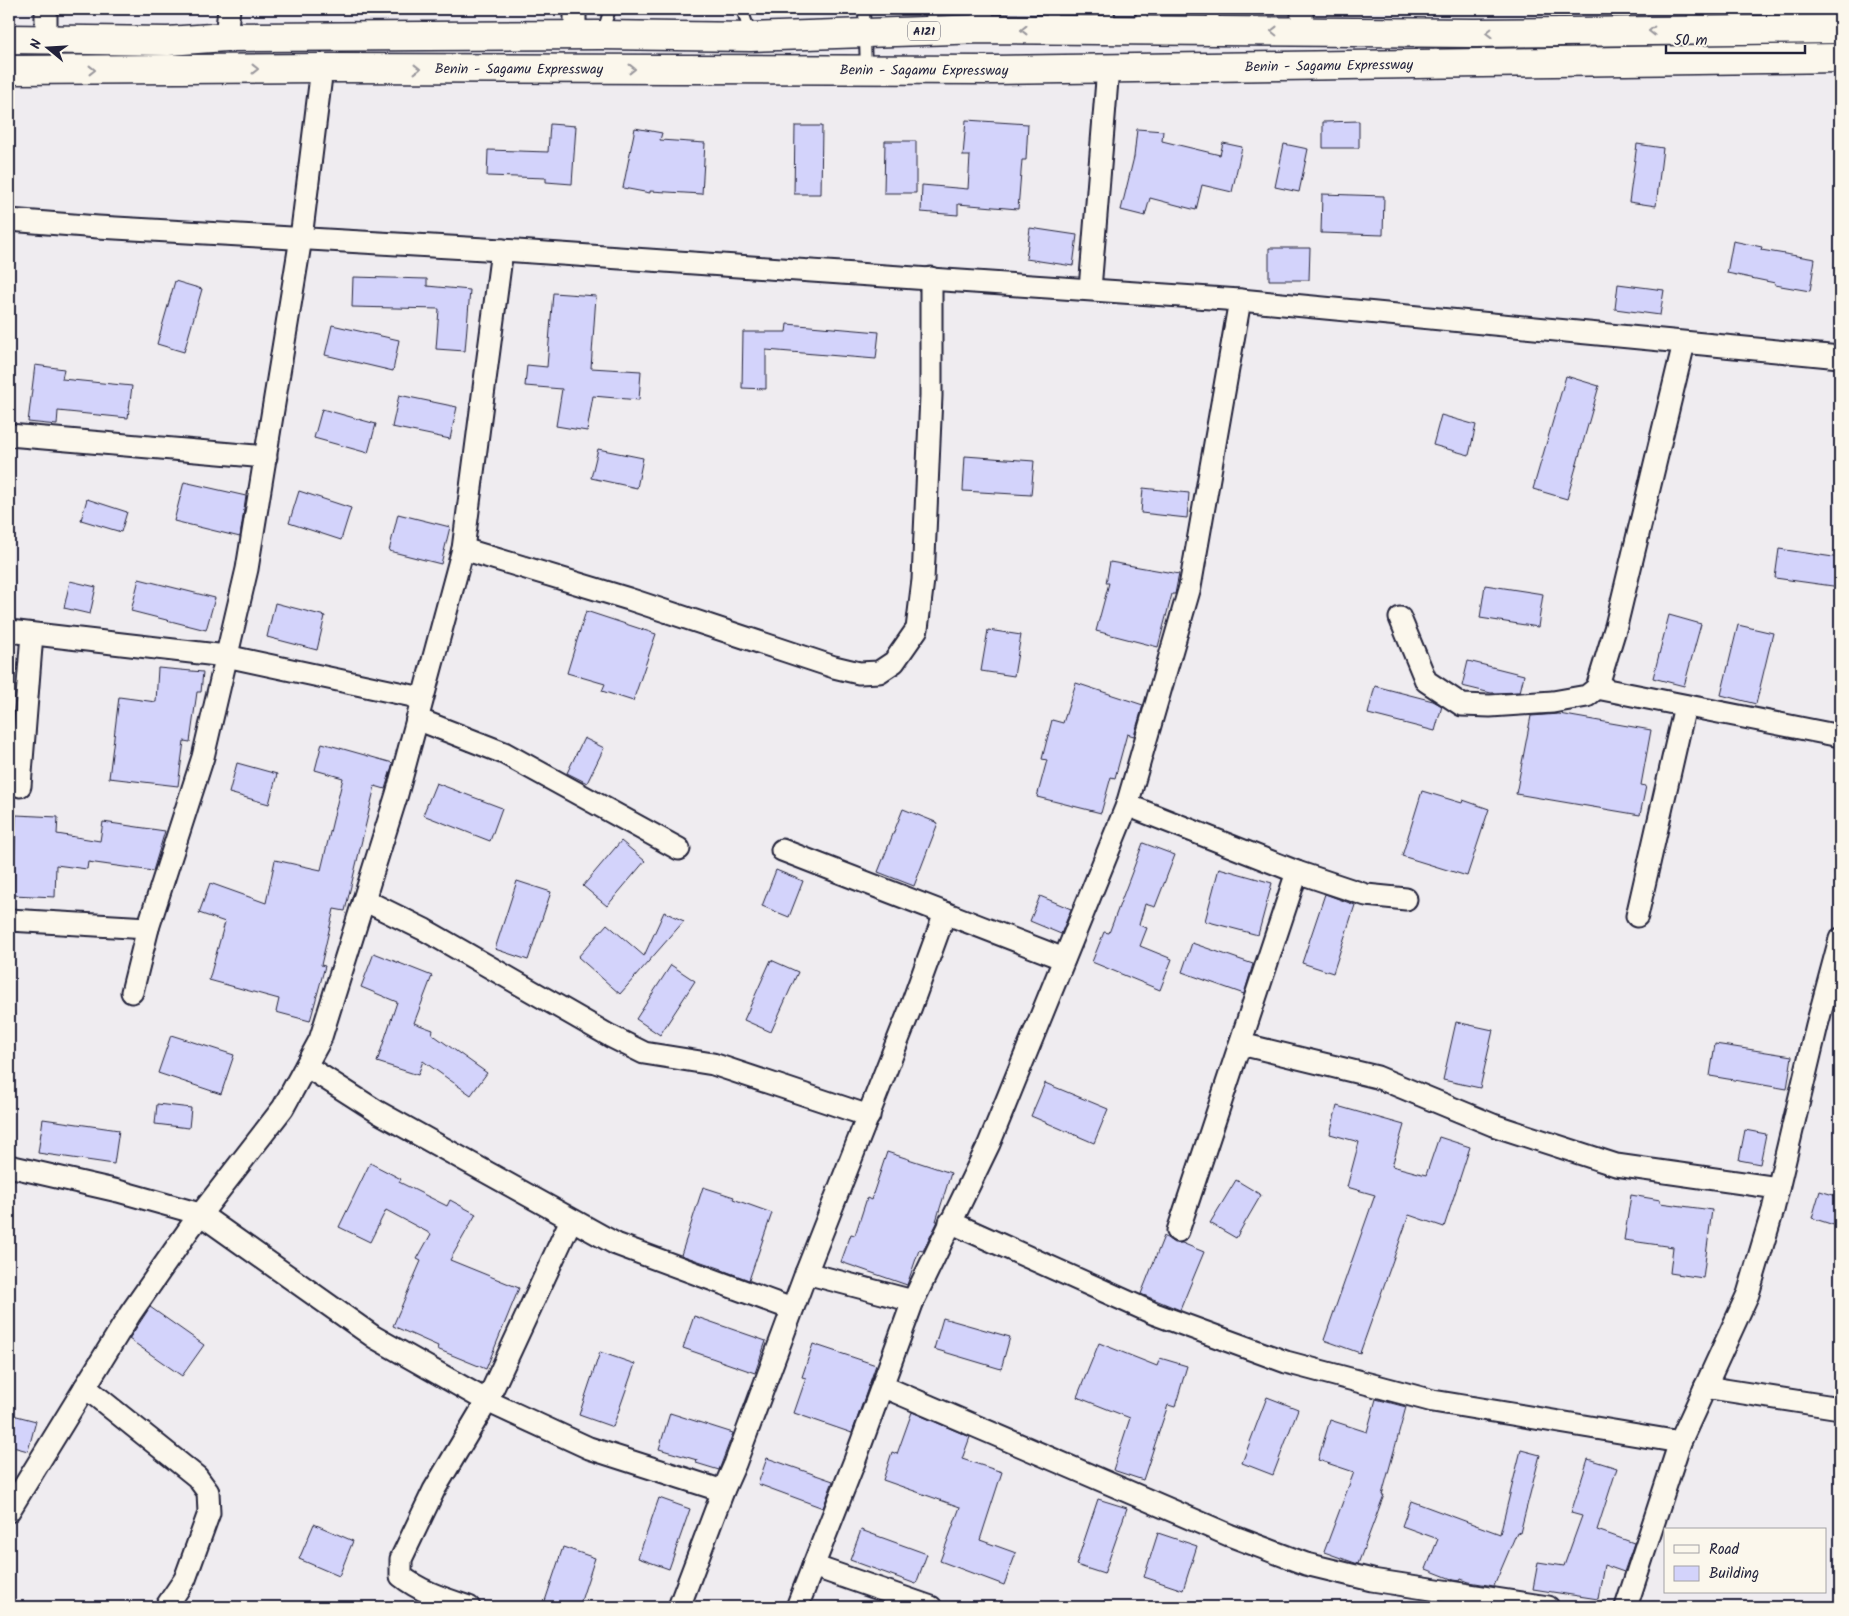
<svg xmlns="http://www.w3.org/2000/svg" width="1849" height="1616" font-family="Kalam,sans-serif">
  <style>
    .building { fill: #d3d3fb; stroke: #22223b }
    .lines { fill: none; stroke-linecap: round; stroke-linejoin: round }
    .lane-casing { stroke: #22223b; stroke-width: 14 }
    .street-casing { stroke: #22223b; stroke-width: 25 }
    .highway-casing { stroke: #22223b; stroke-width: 31 }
    .lane { stroke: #fbf7ec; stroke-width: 10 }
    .street { stroke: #fbf7ec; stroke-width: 21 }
    .highway { stroke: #fbf7ec; stroke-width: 28 }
    .oneway { stroke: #99979c }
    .labels { text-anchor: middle; stroke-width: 5; stroke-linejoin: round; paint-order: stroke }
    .shield { fill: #fbf7ec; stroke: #636270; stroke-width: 1 }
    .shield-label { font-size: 12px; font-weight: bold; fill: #22223b }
    .street-label { font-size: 14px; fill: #22223b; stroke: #fbf7ec }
  </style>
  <rect width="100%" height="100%" fill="#efecf0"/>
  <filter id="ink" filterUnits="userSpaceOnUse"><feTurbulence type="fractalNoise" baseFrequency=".02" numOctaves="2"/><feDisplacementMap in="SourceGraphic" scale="10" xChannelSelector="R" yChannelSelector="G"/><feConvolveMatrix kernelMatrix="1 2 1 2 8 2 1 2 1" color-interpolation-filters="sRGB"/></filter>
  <g filter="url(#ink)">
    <g class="building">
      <polygon points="966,120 1028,124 1026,160 1022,160 1018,209 958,204 958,215 921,212 922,185 968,189 970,156 963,156"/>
      <polygon points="1359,121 1359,148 1323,148 1323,122"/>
      <polygon points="550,124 576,126 572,184 546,182 546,178 487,176 488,150 548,152"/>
      <polygon points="795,126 822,126 821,194 794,194"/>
      <polygon points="635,128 662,133 660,140 705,143 702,194 650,191 650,193 623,188"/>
      <polygon points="1137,129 1163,131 1162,141 1220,155 1223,143 1242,147 1232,192 1202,185 1196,210 1150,198 1145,216 1121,210 1134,157"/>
      <polygon points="885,141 916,141 916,193 884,193"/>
      <polygon points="1284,144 1308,149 1299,192 1275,187"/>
      <polygon points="1637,144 1663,148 1656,206 1629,202"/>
      <polygon points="1322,194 1384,196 1383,235 1321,233"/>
      <polygon points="1030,228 1077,235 1073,266 1026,259"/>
      <polygon points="1733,241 1762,247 1761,250 1815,259 1810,291 1775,285 1775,283 1727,273"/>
      <polygon points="1269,248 1310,248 1309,280 1269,280"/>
      <polygon points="353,277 427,279 427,286 470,290 465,351 436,349 439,309 352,307"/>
      <polygon points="175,281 202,289 184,352 157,344"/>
      <polygon points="1618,284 1664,290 1660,315 1615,309"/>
      <polygon points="553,293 596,296 591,368 641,371 639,400 593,396 587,431 556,426 562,389 525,386 527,365 547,367"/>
      <polygon points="787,324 879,332 876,359 766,350 766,389 742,388 743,332 786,332"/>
      <polygon points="332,325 399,340 393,371 325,355"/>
      <polygon points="35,365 64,369 62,379 132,386 128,418 58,411 57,425 28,422"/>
      <polygon points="1566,376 1599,386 1567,499 1533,489"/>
      <polygon points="399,395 457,407 450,439 392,427"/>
      <polygon points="322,409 376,424 368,453 314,438"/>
      <polygon points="1441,415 1476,425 1469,455 1433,445"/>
      <polygon points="598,449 643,458 637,488 591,478"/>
      <polygon points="965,456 1034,461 1031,495 963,491"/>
      <polygon points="184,482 246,496 240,537 174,521"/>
      <polygon points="1143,488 1189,493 1187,518 1141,513"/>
      <polygon points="299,491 351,508 341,540 289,523"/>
      <polygon points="87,499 127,512 121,532 81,520"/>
      <polygon points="398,514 450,527 441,564 389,551"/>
      <polygon points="1779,549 1840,558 1840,587 1775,578"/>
      <polygon points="1110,562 1179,574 1175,594 1172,594 1158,647 1096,631 1109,583 1106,583"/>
      <polygon points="139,579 215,598 206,630 131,611"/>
      <polygon points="70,581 96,587 90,614 64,608"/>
      <polygon points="1485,585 1543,594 1538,627 1480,618"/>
      <polygon points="275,603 325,616 317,650 267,637"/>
      <polygon points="586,611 656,634 633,701 602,691 605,684 567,673"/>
      <polygon points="1669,615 1701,624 1684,686 1653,678"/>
      <polygon points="1738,625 1773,633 1756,704 1721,695"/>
      <polygon points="988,630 1021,635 1014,676 981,671"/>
      <polygon points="1468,661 1524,675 1520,692 1491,693 1462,686"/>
      <polygon points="158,668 203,672 201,692 197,692 190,742 184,741 178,786 109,778 119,697 156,702"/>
      <polygon points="1076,683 1143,705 1134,736 1127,734 1115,778 1111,777 1101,813 1037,797 1047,760 1042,759 1052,720 1063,723"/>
      <polygon points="1375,686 1433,701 1442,706 1435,731 1368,714"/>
      <polygon points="1559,714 1651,730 1641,785 1646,786 1640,815 1516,794 1531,716"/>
      <polygon points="584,738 604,748 587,783 567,773"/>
      <polygon points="322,743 393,763 385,789 375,786 345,911 334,909 321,965 325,966 310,1021 276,1012 279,999 209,980 225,922 199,913 210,883 266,903 275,860 321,870 343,778 315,770"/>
      <polygon points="237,763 277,774 269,804 229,793"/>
      <polygon points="436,783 502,808 490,841 423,815"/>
      <polygon points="1422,791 1462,803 1463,800 1489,809 1467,876 1402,856"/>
      <polygon points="903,809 938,823 914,886 878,872"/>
      <polygon points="16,815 58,817 57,834 100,841 103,822 165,831 153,871 88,862 87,869 56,865 55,897 13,895"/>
      <polygon points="621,841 645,861 607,906 583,886"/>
      <polygon points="1143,843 1175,855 1155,907 1145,904 1139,925 1147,928 1140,946 1172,959 1160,990 1092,962 1104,932 1109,933"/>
      <polygon points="1219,868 1272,883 1258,935 1205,921"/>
      <polygon points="776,870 803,881 789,917 762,906"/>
      <polygon points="517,881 551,892 528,960 495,949"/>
      <polygon points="1325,894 1355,905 1333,973 1302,963"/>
      <polygon points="1040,896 1071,909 1061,934 1030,921"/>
      <polygon points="664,912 684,921 620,994 578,957 607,924 644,956"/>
      <polygon points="1192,943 1253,964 1244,994 1182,972"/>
      <polygon points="374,953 432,976 414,1023 433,1030 432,1034 487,1073 471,1095 423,1061 418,1075 377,1062 397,1002 361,987"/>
      <polygon points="771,960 798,972 771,1032 744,1020"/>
      <polygon points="671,965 695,981 660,1035 636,1019"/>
      <polygon points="1456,1022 1493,1030 1480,1088 1443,1080"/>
      <polygon points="171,1035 234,1055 221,1094 158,1073"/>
      <polygon points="1715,1044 1792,1056 1787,1089 1710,1076"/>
      <polygon points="1045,1083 1108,1109 1094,1143 1031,1116"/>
      <polygon points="157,1104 191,1108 189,1128 155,1124"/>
      <polygon points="1337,1106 1404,1125 1392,1166 1426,1175 1439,1137 1470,1147 1444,1227 1409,1215 1360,1353 1324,1340 1375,1195 1347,1187 1359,1142 1330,1134"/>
      <polygon points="43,1119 119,1130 114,1164 38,1153"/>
      <polygon points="1745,1130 1766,1134 1760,1164 1739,1160"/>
      <polygon points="887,1152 951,1173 936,1221 938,1221 923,1251 919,1250 907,1285 841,1262 851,1234 855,1235 867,1198 871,1200"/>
      <polygon points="370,1163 401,1179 399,1182 447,1206 450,1200 476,1214 450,1260 519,1288 486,1369 437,1349 438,1346 393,1326 421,1261 417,1259 431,1234 386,1210 370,1242 339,1227"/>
      <polygon points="1236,1180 1261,1195 1236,1238 1210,1223"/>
      <polygon points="703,1187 734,1197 733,1199 772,1213 749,1280 722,1270 722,1269 681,1255"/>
      <polygon points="1820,1191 1840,1197 1840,1227 1812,1218"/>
      <polygon points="1631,1195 1660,1200 1660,1203 1712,1210 1703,1278 1670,1273 1673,1247 1624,1240"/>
      <polygon points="1164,1236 1174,1243 1182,1243 1204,1252 1180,1310 1141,1294"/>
      <polygon points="150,1307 204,1345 182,1376 129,1339"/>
      <polygon points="694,1316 766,1341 755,1373 683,1348"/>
      <polygon points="943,1318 1010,1337 1001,1369 934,1349"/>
      <polygon points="1099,1343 1157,1366 1160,1358 1187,1366 1175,1407 1168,1405 1143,1480 1113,1470 1130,1418 1077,1397"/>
      <polygon points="813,1344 876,1365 852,1433 794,1413 806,1378 802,1377"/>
      <polygon points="600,1352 635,1364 613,1427 579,1415"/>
      <polygon points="1267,1397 1298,1409 1273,1475 1242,1463"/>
      <polygon points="1376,1399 1406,1407 1382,1495 1384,1495 1358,1564 1324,1552 1354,1472 1318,1460 1330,1420 1367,1432"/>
      <polygon points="912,1412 970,1437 962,1459 1002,1472 980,1540 1016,1553 1004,1585 940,1561 960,1507 883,1480 892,1452 897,1454"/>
      <polygon points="670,1413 733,1433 719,1470 696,1463 697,1460 659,1449"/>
      <polygon points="9,1414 36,1421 28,1451 9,1446"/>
      <polygon points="1521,1450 1540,1455 1520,1533 1517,1532 1494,1586 1469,1582 1461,1579 1460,1581 1454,1580 1426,1569 1438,1539 1402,1526 1411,1501 1500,1534"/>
      <polygon points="767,1458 833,1481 823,1508 758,1484"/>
      <polygon points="1588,1459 1617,1468 1597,1530 1634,1543 1624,1572 1604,1565 1598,1599 1533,1589 1538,1562 1564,1566 1582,1516 1571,1513"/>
      <polygon points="659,1498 690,1509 669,1569 638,1558"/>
      <polygon points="1098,1499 1127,1508 1104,1574 1076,1565"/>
      <polygon points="314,1524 353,1541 339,1576 299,1559"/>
      <polygon points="861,1530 927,1554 916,1584 850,1560"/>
      <polygon points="1158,1533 1197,1546 1183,1590 1144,1577"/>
      <polygon points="563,1547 595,1558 579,1607 543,1607"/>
    </g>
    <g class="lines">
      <g class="lane-casing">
        <g id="lane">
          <polyline points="742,9 751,36"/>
          <polyline points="864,9 866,69"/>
          <polyline points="931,9 932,30"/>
          <polyline points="1052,9 1052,29"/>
          <polyline points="1108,9 1111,29"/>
          <polyline points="1211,9 1217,29"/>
          <polyline points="1139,28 1143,9"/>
          <polyline points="602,34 610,9"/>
        </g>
      </g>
      <g class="street-casing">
        <g id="street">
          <polyline points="46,9 46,39"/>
          <polyline points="575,9 575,36"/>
          <polyline points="982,9 983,29"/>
          <polyline points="1302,9 1302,31"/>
          <polyline points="1698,30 1699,9"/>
          <polyline points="226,37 229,9"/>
          <polyline points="9,220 98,227 502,250 1240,300 1840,357"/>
          <polyline points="1090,289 1108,68"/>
          <polyline points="9,435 266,457"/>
          <polyline points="463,549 629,599 834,667 859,673 879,672 894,662 917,629 923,580 931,396 931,278"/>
          <polyline points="1400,618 1426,681 1462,705 1490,706 1553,702 1587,696 1597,688 1616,626 1684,343"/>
          <polyline points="9,631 226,656 422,698"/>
          <polyline points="1597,688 1840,736"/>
          <polyline points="417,719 504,753 679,849"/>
          <polyline points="20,786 32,634"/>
          <polyline points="1127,805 1297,872 1366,895 1406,899"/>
          <polyline points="782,850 1064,959"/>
          <polyline points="364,900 425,930 610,1036 644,1053 713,1064 869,1116"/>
          <polyline points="1637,916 1685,706"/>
          <polyline points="9,920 148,928"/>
          <polyline points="132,992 148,928 203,757 247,569 301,238 322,68"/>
          <polyline points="1241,1044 1377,1077 1493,1125 1616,1165 1778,1188"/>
          <polyline points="306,1066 378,1112 616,1244 792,1309"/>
          <polyline points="9,1166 118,1191 200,1214 374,1337 487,1401 589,1448 723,1491"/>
          <polyline points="950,1222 1155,1314 1286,1362 1433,1401 1680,1442"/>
          <polyline points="1178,1231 1297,872"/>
          <polyline points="806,1273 913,1301"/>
          <polyline points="882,1386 1229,1535 1306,1564 1372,1580 1548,1607"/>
          <polyline points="85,1387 197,1477 208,1492 209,1513 185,1579 166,1607"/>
          <polyline points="1705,1387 1840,1408"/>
          <polyline points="9,1511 130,1314 190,1228 283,1108 320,1040 397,794 463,549 502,250"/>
          <polyline points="813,1566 931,1607"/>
          <path d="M 469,1607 C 445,1599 421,1592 401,1576 L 401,1559 L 434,1490 L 487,1401 L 571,1220"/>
          <polyline points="679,1607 723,1491 735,1464 806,1273 909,1012 945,913"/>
          <polyline points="797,1607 855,1460 913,1301 989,1144 1127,805 1190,587 1240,300"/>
          <polyline points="1626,1607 1680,1442 1748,1294 1773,1210 1817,1025 1840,939"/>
        </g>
      </g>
      <g class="highway-casing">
        <g id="highway">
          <polyline points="9,39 168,41 226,37 601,35 751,37 983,29 1475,33 1840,29"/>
          <path id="s1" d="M 9,70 L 322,68 L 994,70 L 1840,58"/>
        </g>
      </g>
      <use href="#lane" class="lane"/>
      <use href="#street" class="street"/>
      <use href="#highway" class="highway"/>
    </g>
    <defs><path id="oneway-chevron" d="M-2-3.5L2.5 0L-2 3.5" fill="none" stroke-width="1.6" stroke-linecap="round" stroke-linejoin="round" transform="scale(1.25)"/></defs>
    <g class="oneway">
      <use href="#oneway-chevron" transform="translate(1024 30) rotate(-180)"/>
      <use href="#oneway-chevron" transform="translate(1274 31) rotate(-179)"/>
      <use href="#oneway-chevron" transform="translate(1652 31) rotate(179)"/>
      <use href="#oneway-chevron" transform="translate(1489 33) rotate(179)"/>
      <use href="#oneway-chevron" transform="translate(255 69)"/>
      <use href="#oneway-chevron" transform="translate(417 69)"/>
      <use href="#oneway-chevron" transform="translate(632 69)"/>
      <use href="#oneway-chevron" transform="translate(92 70)"/>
    </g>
  </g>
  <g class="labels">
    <rect class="shield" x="908" y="21.5" width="32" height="19" rx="4"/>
    <g class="shield-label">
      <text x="924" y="35">A121</text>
    </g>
    <g class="street-label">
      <text dy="5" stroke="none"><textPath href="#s1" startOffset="1320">Benin - Sagamu Expressway</textPath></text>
      <text dy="5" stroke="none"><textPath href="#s1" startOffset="510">Benin - Sagamu Expressway</textPath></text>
      <text dy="5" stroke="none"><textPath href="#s1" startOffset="915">Benin - Sagamu Expressway</textPath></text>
    </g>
  </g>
  <rect width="1849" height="1616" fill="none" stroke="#fbf7ec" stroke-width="30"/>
  <rect x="15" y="15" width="1819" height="1586" fill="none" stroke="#22223b" stroke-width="2" filter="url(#ink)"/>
  <rect x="1664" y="1528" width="162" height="65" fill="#fbf7ec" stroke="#a4a2a5"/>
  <rect x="1674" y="1545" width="25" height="8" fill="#fbf7ec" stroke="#a4a2a5"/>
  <text x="1709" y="1554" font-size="15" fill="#22223b">Road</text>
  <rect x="1674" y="1566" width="25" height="15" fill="#d3d3fb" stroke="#a4a2a5"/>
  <text x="1709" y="1578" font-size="15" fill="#22223b">Building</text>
  <g transform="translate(48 48) rotate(288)" stroke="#fbf7ec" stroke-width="4" paint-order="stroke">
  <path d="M0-4L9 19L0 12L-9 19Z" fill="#22223b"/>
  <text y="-8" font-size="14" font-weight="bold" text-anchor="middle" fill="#22223b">N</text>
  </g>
  <path d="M1666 45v8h139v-8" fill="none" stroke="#22223b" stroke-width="2.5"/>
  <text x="1674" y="45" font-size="15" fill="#22223b" stroke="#fbf7ec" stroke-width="4" paint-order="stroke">50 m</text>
</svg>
